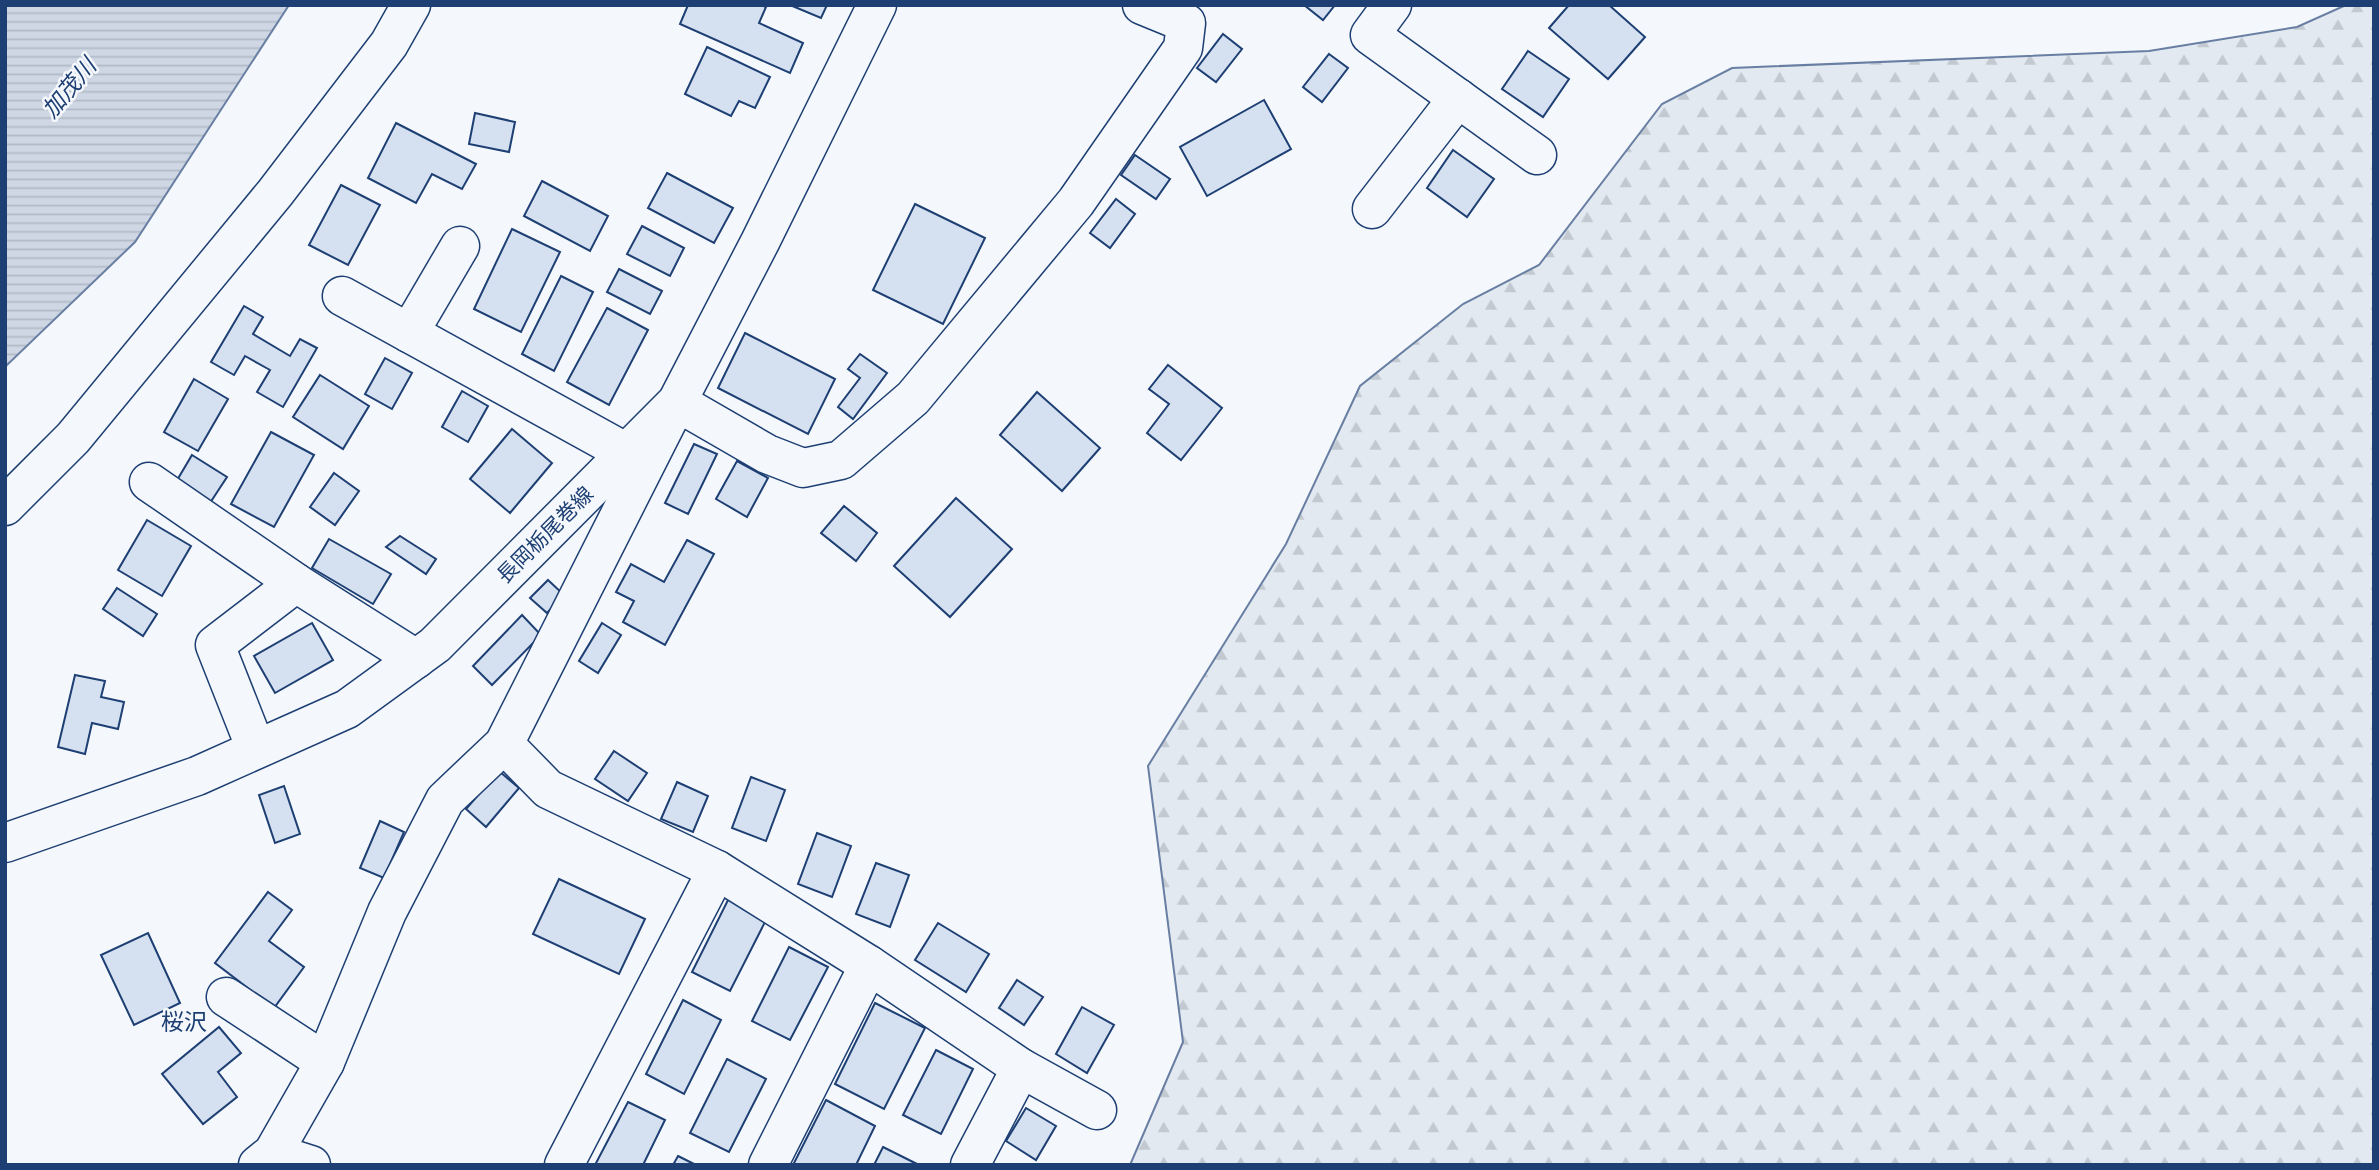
<svg xmlns="http://www.w3.org/2000/svg" width="2379" height="1170" font-family="Arial,'Noto Sans JP',sans-serif">
  <style>
    .forest { fill: url(#forest-firs); stroke: #687fa3; stroke-width: 2 }
    .water { fill: url(#water-rules); stroke: #687fa3; stroke-width: 2 }
    .building { fill: #d5e0f0; stroke: #1d3f73; stroke-width: 2 }
    .lines { fill: none; stroke-linecap: round; stroke-linejoin: round }
    .minor-casing { stroke: #1d3f73; stroke-width: 41 }
    .primary-casing { stroke: #1d3f73; stroke-width: 41 }
    .minor { stroke: #f4f7fb; stroke-width: 38 }
    .primary { stroke: #f4f7fb; stroke-width: 38 }
    .labels { text-anchor: middle; stroke-width: 5; stroke-linejoin: round; paint-order: stroke }
    .street-label { font-size: 21px; fill: #1d3f73; stroke: #f4f7fb }
    .water-label { font-size: 23px; font-style: italic; fill: #1d3f73; stroke: #f4f7fb }
    .neighbourhood-label { font-size: 23px; fill: #1d3f73; stroke: #f4f7fb }
  </style>
  <defs>
    <pattern id="forest-firs" width="22" height="20" patternUnits="userSpaceOnUse" patternTransform="scale(1.75)"><rect width="22" height="20" fill="#e3e9f0"/><path d="M5 1l3.5 6h-7zM16 11l3.5 6h-7z" fill="#c2c9d1"/></pattern>
    <pattern id="water-rules" width="6" height="5" patternUnits="userSpaceOnUse" patternTransform="scale(1.75)"><rect width="6" height="5" fill="#cfd7e4"/><path d="M0 2.5h6" fill="none" stroke="#b1bac7"/></pattern>
  </defs>
  <rect width="100%" height="100%" fill="#f4f7fb"/>
  <polygon class="forest" points="2346,5 2374,5 2374,1165 1130,1165 1183,1042 1148,766 1286,544 1360,386 1463,304 1539,265 1662,104 1732,68 2149,51 2297,27"/>
  <polygon class="water" points="5,5 289,5 135,242 5,367"/>
  <g class="building">
    <polygon points="688,5 761,5 766,7 759,23 803,43 790,73 680,24"/>
    <polygon points="790,5 827,5 821,18"/>
    <polygon points="1304,5 1335,5 1323,20"/>
    <polygon points="1569,5 1609,5 1645,37 1608,79 1549,28"/>
    <polygon points="1223,34 1242,49 1216,82 1197,68"/>
    <polygon points="707,47 770,77 755,108 739,101 731,116 685,94"/>
    <polygon points="1528,51 1569,79 1543,117 1502,89"/>
    <polygon points="1329,54 1348,68 1322,102 1303,87"/>
    <polygon points="1264,100 1291,149 1207,196 1180,147"/>
    <polygon points="475,113 515,122 509,152 469,144"/>
    <polygon points="396,123 476,164 462,189 432,174 416,203 368,178"/>
    <polygon points="1453,150 1494,179 1467,217 1427,188"/>
    <polygon points="1135,155 1170,179 1156,199 1121,175"/>
    <polygon points="667,173 733,208 714,243 648,208"/>
    <polygon points="542,181 608,216 590,251 524,216"/>
    <polygon points="341,185 380,205 348,265 309,245"/>
    <polygon points="1116,199 1135,214 1110,248 1090,233"/>
    <polygon points="915,204 985,238 943,324 873,290"/>
    <polygon points="642,226 684,248 670,276 627,254"/>
    <polygon points="512,229 560,252 521,332 474,309"/>
    <polygon points="619,269 662,291 650,314 607,292"/>
    <polygon points="561,276 593,292 554,371 522,354"/>
    <polygon points="244,306 263,317 253,334 290,356 300,339 317,348 283,407 257,392 270,370 245,356 234,375 211,362"/>
    <polygon points="607,308 648,330 609,405 567,382"/>
    <polygon points="745,333 835,379 808,434 718,388"/>
    <polygon points="860,354 887,373 853,419 838,407 860,378 848,369"/>
    <polygon points="385,358 412,373 392,409 365,394"/>
    <polygon points="1168,365 1222,408 1181,460 1147,433 1169,404 1149,389"/>
    <polygon points="320,375 369,406 343,449 293,417"/>
    <polygon points="194,379 228,399 198,451 164,432"/>
    <polygon points="462,391 488,406 468,442 442,427"/>
    <polygon points="1037,392 1100,448 1062,491 1000,435"/>
    <polygon points="512,429 552,463 510,513 470,479"/>
    <polygon points="271,432 314,455 274,527 231,504"/>
    <polygon points="694,444 717,454 688,514 665,503"/>
    <polygon points="192,455 227,477 210,503 176,482"/>
    <polygon points="737,461 768,478 747,517 716,499"/>
    <polygon points="334,473 359,491 335,525 310,507"/>
    <polygon points="956,498 1012,549 950,617 894,566"/>
    <polygon points="844,506 877,533 856,561 821,533"/>
    <polygon points="147,520 191,546 162,596 118,570"/>
    <polygon points="400,536 436,559 426,574 386,547"/>
    <polygon points="329,539 391,574 373,604 312,568"/>
    <polygon points="687,540 714,554 665,645 623,622 634,601 616,592 631,564 664,582"/>
    <polygon points="548,580 564,595 547,613 530,598"/>
    <polygon points="117,588 157,614 143,636 103,609"/>
    <polygon points="522,615 541,635 492,685 473,666"/>
    <polygon points="312,623 333,660 275,693 254,656"/>
    <polygon points="602,623 621,635 598,673 579,661"/>
    <polygon points="75,675 105,681 101,697 124,702 118,729 92,723 85,754 58,747"/>
    <polygon points="614,751 647,773 628,801 595,779"/>
    <polygon points="499,771 519,788 486,827 466,809"/>
    <polygon points="751,777 785,790 766,841 732,828"/>
    <polygon points="677,782 708,796 693,832 661,819"/>
    <polygon points="284,786 300,834 275,843 259,795"/>
    <polygon points="380,821 404,832 384,878 360,868"/>
    <polygon points="817,833 851,846 832,897 798,884"/>
    <polygon points="876,863 909,875 890,927 856,914"/>
    <polygon points="559,879 645,919 619,974 533,934"/>
    <polygon points="268,892 292,910 269,941 304,967 274,1008 215,963"/>
    <polygon points="729,898 767,918 730,991 692,972"/>
    <polygon points="938,923 989,954 966,992 915,960"/>
    <polygon points="148,933 180,1003 134,1025 101,955"/>
    <polygon points="789,947 828,967 790,1040 752,1021"/>
    <polygon points="1017,980 1043,997 1024,1025 999,1008"/>
    <polygon points="683,1000 721,1020 684,1094 646,1074"/>
    <polygon points="875,1003 925,1028 884,1109 835,1084"/>
    <polygon points="1082,1007 1114,1025 1087,1073 1056,1054"/>
    <polygon points="219,1027 241,1053 218,1072 237,1097 203,1124 162,1074"/>
    <polygon points="936,1050 973,1069 941,1134 903,1115"/>
    <polygon points="727,1059 766,1079 729,1152 690,1133"/>
    <polygon points="826,1100 875,1126 856,1165 793,1165"/>
    <polygon points="628,1102 665,1120 643,1165 595,1165"/>
    <polygon points="1026,1108 1056,1126 1036,1160 1006,1141"/>
    <polygon points="883,1147 919,1165 874,1165"/>
    <polygon points="678,1156 696,1165 673,1165"/>
  </g>
  <g class="lines">
    <g class="minor-casing">
      <g id="minor">
        <polyline points="1392,5 1370,35 1537,155"/>
        <polyline points="1372,209 1458,98"/>
        <polyline points="342,296 625,452"/>
        <polyline points="409,333 460,246"/>
        <polyline points="149,482 296,583"/>
        <polyline points="5,506 73,438 275,193 389,44 411,5"/>
        <polyline points="504,744 548,789 717,870 869,965 1021,1068 1097,1110"/>
        <polyline points="256,749 215,645 296,583 416,659"/>
        <polyline points="226,997 325,1062"/>
        <polyline points="273,1153 311,1165"/>
        <polyline points="258,1165 273,1153 325,1062 387,912 445,800 504,744 677,402 767,454 803,468 841,460 913,398 1076,202 1183,48 1186,23 1142,5"/>
        <polyline points="564,1165 717,870"/>
        <polyline points="768,1165 869,965"/>
        <polyline points="970,1165 1021,1068"/>
      </g>
    </g>
    <g class="primary-casing">
      <polyline id="primary" points="5,843 197,776 347,709 435,645 677,402 760,242 877,5"/>
    </g>
    <use href="#minor" class="minor"/>
    <use href="#primary" class="primary"/>
  </g>
  <g class="labels">
    <g class="street-label">
      <text transform="translate(545 535) rotate(-45)" y="7">長岡栃尾巻線</text>
    </g>
    <g class="water-label">
      <text transform="translate(69 88) rotate(-50)" y="8">加茂川</text>
    </g>
    <g class="neighbourhood-label">
      <text x="184" y="1030">桜沢</text>
    </g>
  </g>
  <rect width="2379" height="1170" fill="none" stroke="#1d3f73" stroke-width="14"/>
</svg>
